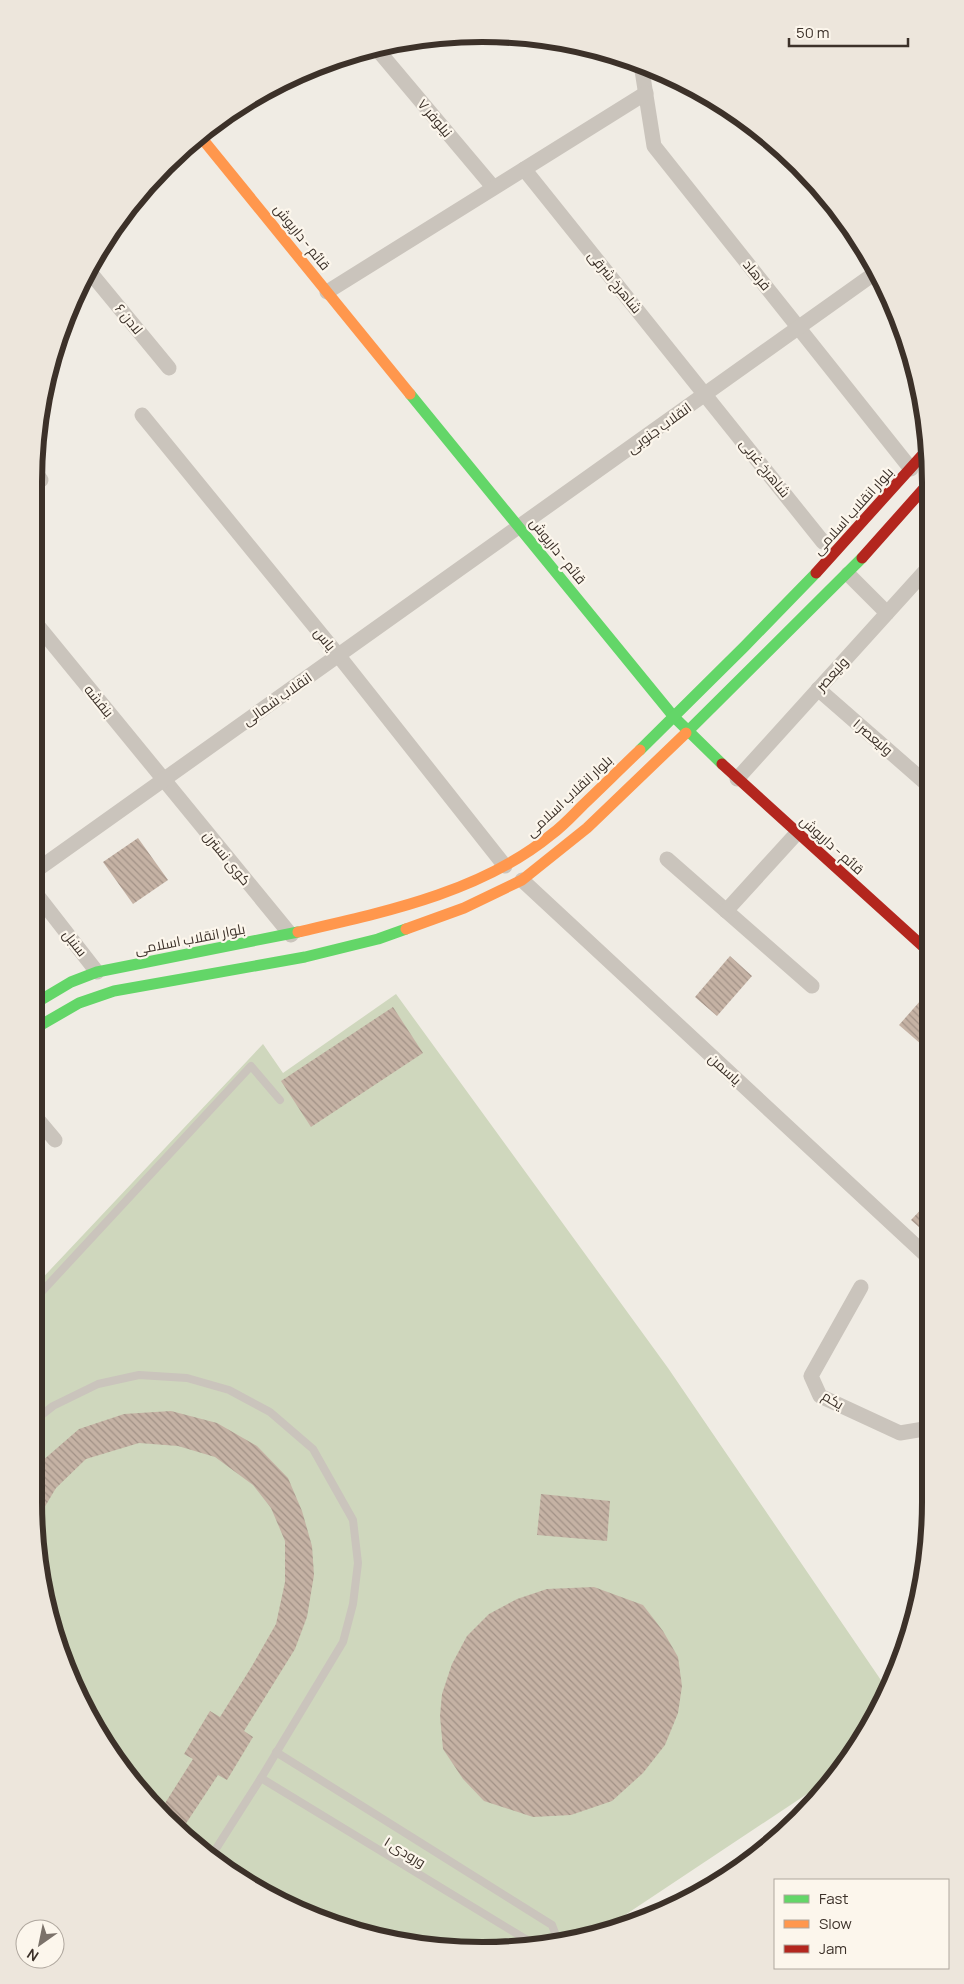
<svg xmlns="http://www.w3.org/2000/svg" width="964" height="1984" font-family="Manrope,Cairo,sans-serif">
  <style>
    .green { fill: #cfd7bd }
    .building { fill: url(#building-back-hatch) }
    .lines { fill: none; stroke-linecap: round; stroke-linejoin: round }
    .lane { stroke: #cac4bc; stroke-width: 8 }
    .street { stroke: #cac4bc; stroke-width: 15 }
    .fast { stroke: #63d668; stroke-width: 11 }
    .slow { stroke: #ff974d; stroke-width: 11 }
    .jam { stroke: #b3261e; stroke-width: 11 }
    .labels { text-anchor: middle; stroke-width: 4.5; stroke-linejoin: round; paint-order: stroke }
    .street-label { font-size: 14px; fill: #3c3129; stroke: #fcf6ec }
    .rim { fill: none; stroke: #3c3129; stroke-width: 6 }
  </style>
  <defs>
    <pattern id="building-back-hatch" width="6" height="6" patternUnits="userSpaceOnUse" patternTransform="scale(1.25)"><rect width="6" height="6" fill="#c5b2a4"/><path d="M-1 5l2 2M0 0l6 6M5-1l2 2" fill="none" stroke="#a19186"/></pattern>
  </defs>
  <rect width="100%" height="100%" fill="#f0ece4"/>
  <polygon class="green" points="396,994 668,1368 887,1689 831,1778 610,1925 540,1946 394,1942 310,1916 233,1875 127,1775 58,1646 34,1502 34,1287 263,1044 283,1073"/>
  <g class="building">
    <polygon points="138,838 168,880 133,904 103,862"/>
    <polygon points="730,956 752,976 717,1016 695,997"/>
    <polygon points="928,992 928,1005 929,1051 899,1025"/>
    <polygon points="393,1007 423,1053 311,1127 281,1081"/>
    <polygon points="929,1161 929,1236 911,1220 929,1201 921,1193 922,1168"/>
    <polygon points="171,1411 217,1423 257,1446 288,1478 302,1511 312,1546 314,1575 307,1617 295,1649 244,1731 253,1737 227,1780 218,1775 183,1828 162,1808 193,1759 184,1754 210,1711 220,1717 252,1666 276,1624 285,1582 285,1541 271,1508 253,1485 215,1457 178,1446 139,1443 86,1459 56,1488 37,1520 34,1502 34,1468 79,1429 124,1414"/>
    <polygon points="541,1494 610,1501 607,1541 537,1535"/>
    <polygon points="594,1587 643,1605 663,1631 678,1657 682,1686 678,1713 665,1745 643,1773 612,1801 571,1815 533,1817 484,1801 463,1779 443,1749 440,1716 442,1694 452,1664 467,1636 489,1614 517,1599 547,1589"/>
  </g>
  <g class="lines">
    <g class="lane">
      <polyline points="34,1300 251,1066 280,1100"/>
      <polyline points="34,1421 53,1406 98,1384 139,1375 187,1378 229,1390 270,1412 313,1449 353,1520 358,1563 353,1604 343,1642 261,1778 212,1855"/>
      <polyline points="276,1752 552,1925 558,1941"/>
      <polyline points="261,1778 537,1946"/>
      <polyline points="376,1932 380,1937"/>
    </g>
    <g class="street">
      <polyline points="376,48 493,187"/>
      <polyline points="641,64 654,146 911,469"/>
      <polyline points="524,169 823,542"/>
      <polyline points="89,271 169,368"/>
      <polyline points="327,292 646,93"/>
      <polyline points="142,415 338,655 505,866"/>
      <polyline points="35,472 41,480"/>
      <polyline points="848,574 887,613"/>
      <polyline points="34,621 291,935"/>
      <polyline points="818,689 928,785"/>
      <polyline points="737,779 927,569"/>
      <polyline points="667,859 812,986"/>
      <polyline points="34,872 875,273"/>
      <polyline points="522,880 929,1258"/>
      <polyline points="34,891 97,972"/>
      <polyline points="726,911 797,833"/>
      <polyline points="34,1115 55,1140"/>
      <polyline points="861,1287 811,1376 820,1396 900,1433 930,1428"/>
    </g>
    <g class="fast">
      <polyline points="410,394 674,717 722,764"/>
      <polyline points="686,733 862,558"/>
      <polyline points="640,750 744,647 816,573"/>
      <polyline points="34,1004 71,982 97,972 298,932"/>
      <polyline points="34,1029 79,1003 114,991 305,957 378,939 406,929"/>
    </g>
    <g class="slow">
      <polyline points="200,136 410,394"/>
      <polyline points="406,929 464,908 522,880 587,828 686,733"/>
      <path d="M 298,932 C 385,912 482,892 552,834 C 563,826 573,815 583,805 C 602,787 621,768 640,750"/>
    </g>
    <g class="jam">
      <polyline points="862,558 927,485"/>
      <polyline points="816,573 926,451"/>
      <polyline points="722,764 928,951"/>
    </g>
  </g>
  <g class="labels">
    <g class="street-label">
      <text transform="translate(435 118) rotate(50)" y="5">نیلوفر ۷</text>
      <text transform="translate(302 237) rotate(51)" y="5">قائم - داریوش</text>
      <text transform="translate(757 275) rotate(51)" y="5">فرهاد</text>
      <text transform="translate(615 282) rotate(51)" y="5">شاهرخ شرقی</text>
      <text transform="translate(129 319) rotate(51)" y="5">لادن ۶</text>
      <text transform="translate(659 428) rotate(-36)" y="5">انقلاب جنوبی</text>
      <text transform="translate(765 468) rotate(51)" y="5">شاهرخ غربی</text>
      <text transform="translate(853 511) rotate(-48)" y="5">بلوار انقلاب اسلامی</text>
      <text transform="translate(558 551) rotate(51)" y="5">قائم - داریوش</text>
      <text transform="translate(325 639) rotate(51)" y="5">یاس</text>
      <text transform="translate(832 674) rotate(-48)" y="5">ولیعصر</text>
      <text transform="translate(277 699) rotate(-35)" y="5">انقلاب شمالی</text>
      <text transform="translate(99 701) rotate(51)" y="5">بنفشه</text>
      <text transform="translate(873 737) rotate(41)" y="5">ولیعصر ۱</text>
      <text transform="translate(569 796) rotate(-43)" y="5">بلوار انقلاب اسلامی</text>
      <text transform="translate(832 845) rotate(42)" y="5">قائم - داریوش</text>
      <text transform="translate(227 858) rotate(51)" y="5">کوی نسترن</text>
      <text transform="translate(190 939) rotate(-11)" y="5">بلوار انقلاب اسلامی</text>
      <text transform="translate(75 943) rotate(52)" y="5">سنبل</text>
      <text transform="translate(725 1069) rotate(43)" y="5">یاسمن</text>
      <text transform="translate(833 1400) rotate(31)" y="5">یکم</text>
      <text transform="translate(405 1852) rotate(31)" y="5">ورودی ۱</text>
    </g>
  </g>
  <path d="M0 0H964V1984H0ZM482 42H482A440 440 0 0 1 922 482V1502A440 440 0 0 1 482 1942H482A440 440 0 0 1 42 1502V482A440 440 0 0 1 482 42Z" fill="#ede6dc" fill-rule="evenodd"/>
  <path class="rim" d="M482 42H482A440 440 0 0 1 922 482V1502A440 440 0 0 1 482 1942H482A440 440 0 0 1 42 1502V482A440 440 0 0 1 482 42Z"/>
  <rect x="774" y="1879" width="175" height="90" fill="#fcf6ec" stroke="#afa79e"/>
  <rect x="784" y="1895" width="25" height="8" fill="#63d668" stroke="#afa79e"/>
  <text x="819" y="1904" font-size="15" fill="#3c3129">Fast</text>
  <rect x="784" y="1920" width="25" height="8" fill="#ff974d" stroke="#afa79e"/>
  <text x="819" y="1929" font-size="15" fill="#3c3129">Slow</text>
  <rect x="784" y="1945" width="25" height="8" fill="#b3261e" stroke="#afa79e"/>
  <text x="819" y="1954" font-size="15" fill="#3c3129">Jam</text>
  <g transform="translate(40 1944) rotate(213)"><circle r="24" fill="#fcf6ec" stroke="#afa79e"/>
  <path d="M0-4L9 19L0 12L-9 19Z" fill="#7b726a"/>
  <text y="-8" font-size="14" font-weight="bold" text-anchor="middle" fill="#3c3129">N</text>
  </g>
  <path d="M789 38v8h119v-8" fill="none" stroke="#3c3129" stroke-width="2.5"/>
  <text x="796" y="38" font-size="15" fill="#3c3129" stroke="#fcf6ec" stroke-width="4" paint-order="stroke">50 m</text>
</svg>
